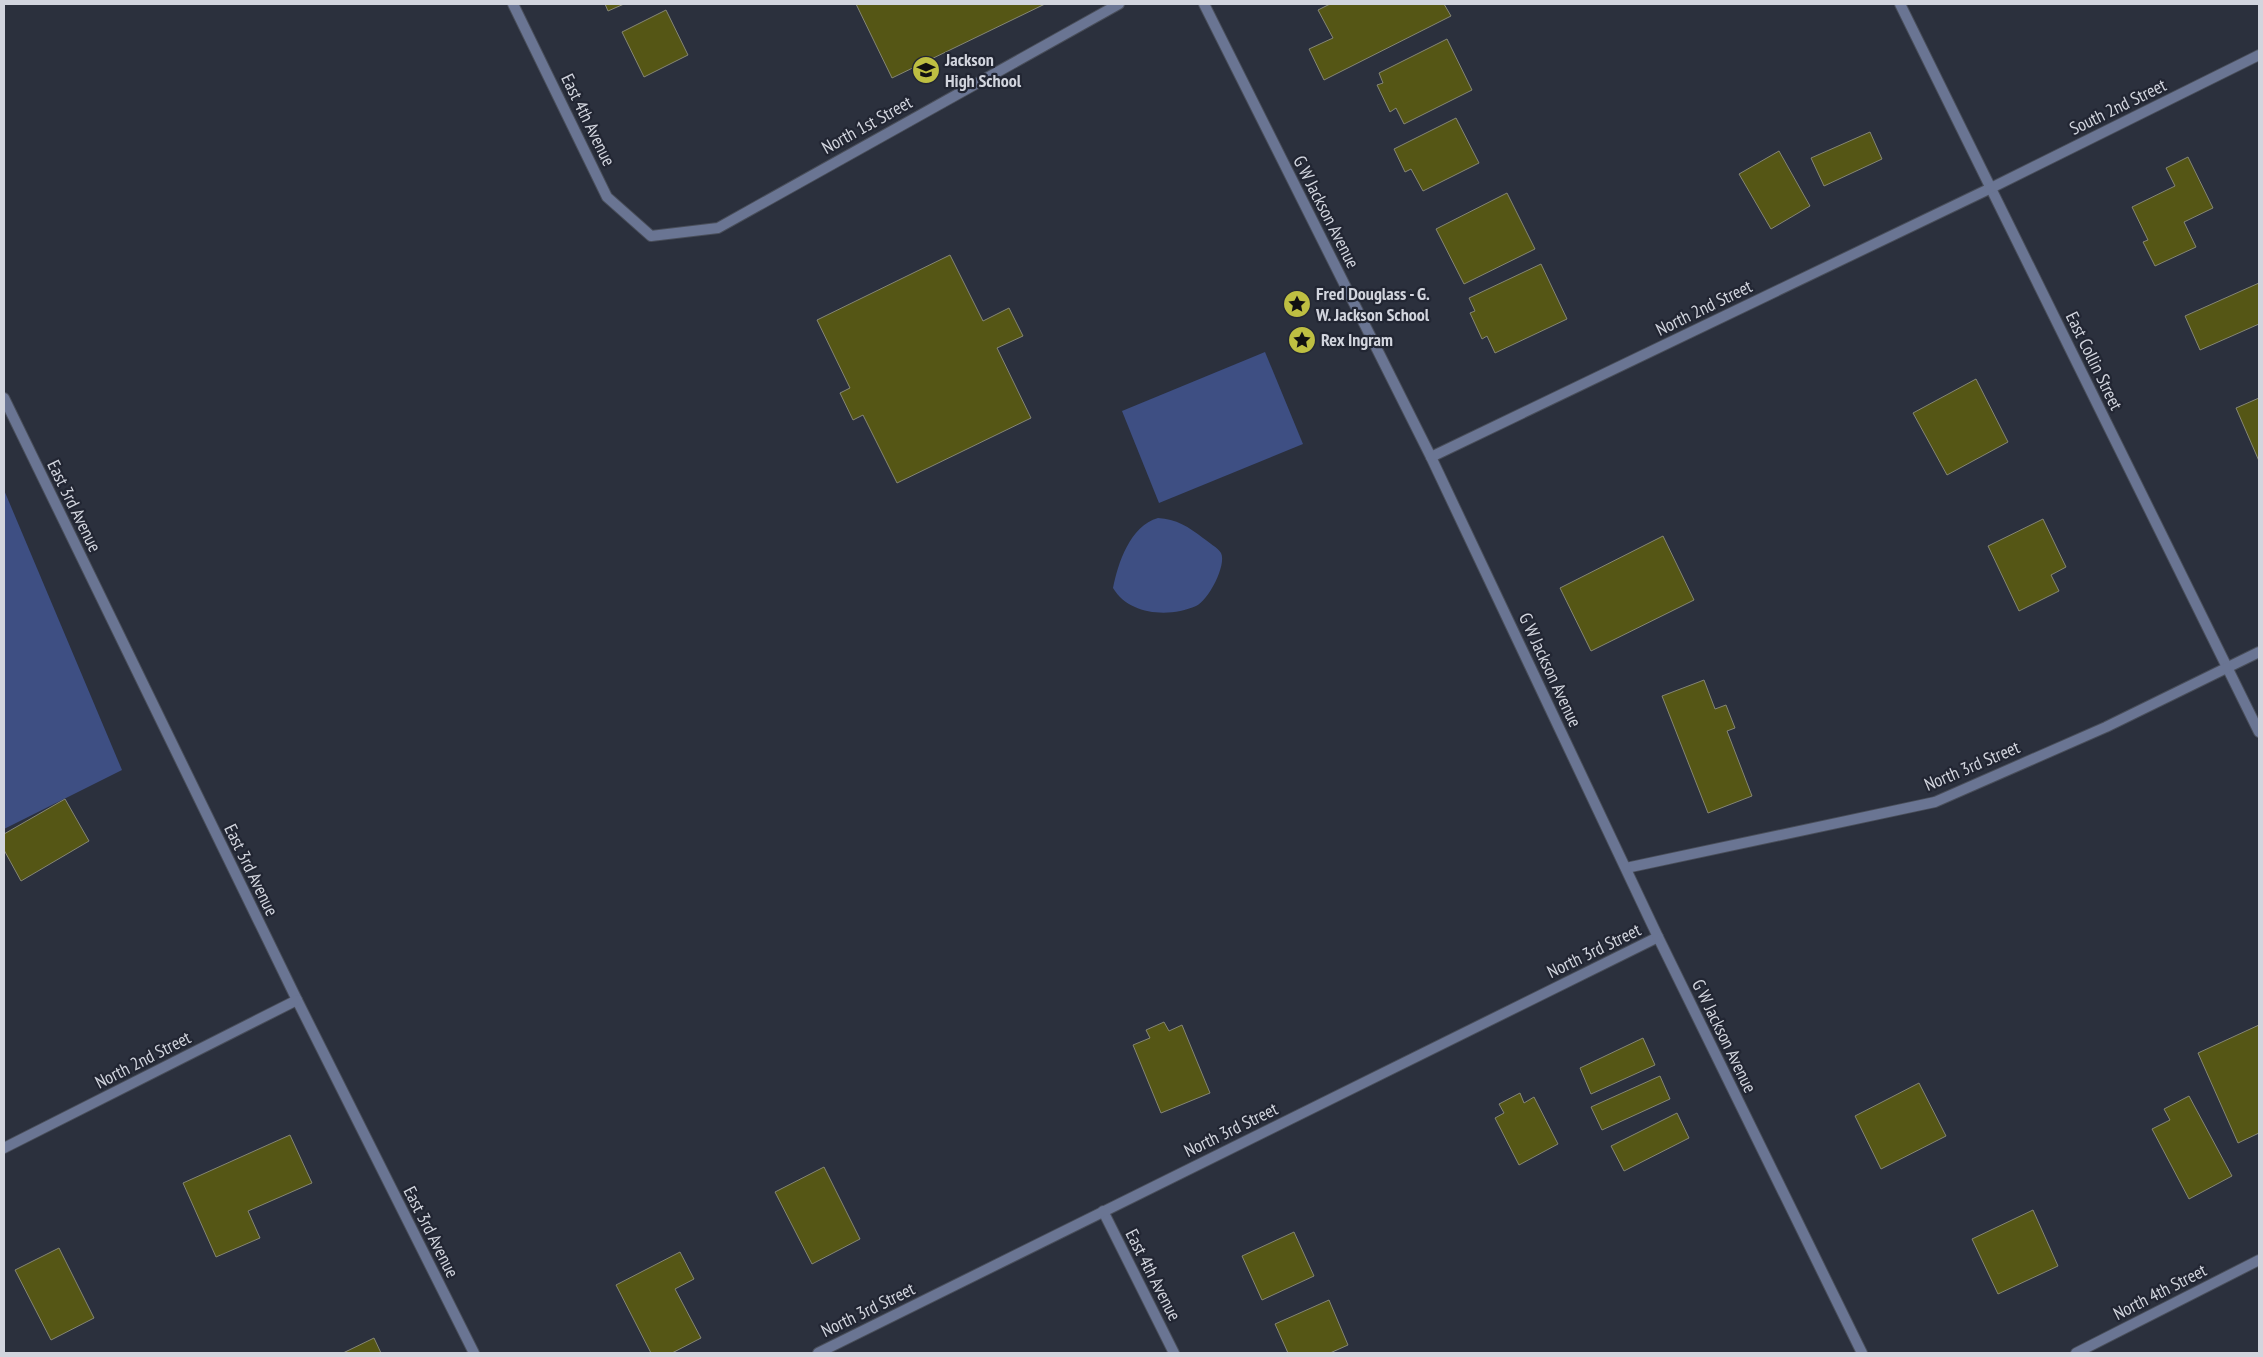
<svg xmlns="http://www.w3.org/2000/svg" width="2263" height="1357" font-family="'PT Sans Narrow',sans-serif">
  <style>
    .green { fill: #3e4f83 }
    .building { fill: #555615; stroke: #858675 }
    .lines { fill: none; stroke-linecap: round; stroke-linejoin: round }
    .minor-casing { stroke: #494e5a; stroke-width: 12 }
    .tertiary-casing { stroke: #494e5a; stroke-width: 12 }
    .minor { stroke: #6a7593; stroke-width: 10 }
    .tertiary { stroke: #6a7593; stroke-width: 10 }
    .labels { text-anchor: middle; stroke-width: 4.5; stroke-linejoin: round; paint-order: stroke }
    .poi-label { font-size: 18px; font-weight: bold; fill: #d2d5de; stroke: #222633; text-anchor: start }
    .street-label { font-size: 18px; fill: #d2d5de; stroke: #222633 }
  </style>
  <rect width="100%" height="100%" fill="#2b303d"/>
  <g class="green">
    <polygon points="1265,352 1303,444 1159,503 1122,411"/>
    <polygon points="4,490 122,770 4,829"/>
    <path d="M 1158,518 C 1176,519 1189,527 1203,538 C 1208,542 1218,548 1221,553 C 1227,565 1208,601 1196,606 C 1169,618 1129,615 1113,588 C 1118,563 1130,526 1158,518 Z"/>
  </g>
  <g class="building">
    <polygon points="605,4 624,4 608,11"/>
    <polygon points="856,4 1045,4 892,78"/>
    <polygon points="1330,4 1444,4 1451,16 1324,80 1309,49 1333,38 1318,10"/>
    <polygon points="666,10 688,55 644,77 622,32"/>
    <polygon points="1447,39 1472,90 1404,124 1396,108 1390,112 1377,85 1383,83 1379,73"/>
    <polygon points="1456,118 1479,163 1423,191 1411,169 1405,172 1394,149"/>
    <polygon points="1870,132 1882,159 1824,186 1811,158"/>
    <polygon points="1779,151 1810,206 1771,229 1739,174"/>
    <polygon points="2188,157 2213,208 2184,222 2196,247 2155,266 2143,242 2148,240 2132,207 2175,186 2166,168"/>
    <polygon points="1507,193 1535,249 1464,284 1436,229"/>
    <polygon points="950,255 983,321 1009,308 1023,336 997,348 1031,418 897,483 863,415 853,420 840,393 850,388 817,320"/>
    <polygon points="1541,264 1567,319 1495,353 1487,336 1482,339 1470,313 1475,311 1469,298"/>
    <polygon points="2259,283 2259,324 2200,350 2185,316"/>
    <polygon points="1976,379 2008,442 1947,475 1913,413"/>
    <polygon points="2259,398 2259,461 2236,408"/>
    <polygon points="2043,519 2066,567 2051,575 2059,591 2019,611 1988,546"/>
    <polygon points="1663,536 1694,600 1591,651 1560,588"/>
    <polygon points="1704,680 1715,709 1726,705 1735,728 1727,731 1752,796 1708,813 1662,696"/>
    <polygon points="65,799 89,841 21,881 4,850 4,834"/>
    <polygon points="1164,1022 1169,1031 1182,1025 1210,1093 1161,1113 1133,1045 1150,1038 1146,1030"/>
    <polygon points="2259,1025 2259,1133 2238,1143 2198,1053"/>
    <polygon points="1643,1038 1655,1065 1591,1094 1580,1068"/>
    <polygon points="1660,1076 1670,1099 1602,1130 1591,1107"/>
    <polygon points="1919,1083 1946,1136 1881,1169 1855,1116"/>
    <polygon points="1520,1093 1524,1103 1534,1097 1558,1144 1519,1165 1495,1118 1504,1113 1499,1104"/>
    <polygon points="2189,1096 2232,1176 2189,1199 2152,1129 2170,1120 2164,1109"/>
    <polygon points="1677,1113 1689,1138 1624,1171 1611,1146"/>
    <polygon points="290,1135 312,1183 248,1211 260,1238 216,1257 183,1183"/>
    <polygon points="824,1167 860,1239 812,1264 775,1192"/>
    <polygon points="2033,1210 2058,1266 1998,1294 1972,1239"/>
    <polygon points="1294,1232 1314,1276 1262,1300 1242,1256"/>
    <polygon points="59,1248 94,1318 51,1340 15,1270"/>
    <polygon points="680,1252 694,1279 675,1289 701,1338 672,1353 651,1353 616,1285"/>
    <polygon points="1329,1300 1348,1345 1330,1353 1288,1353 1275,1324"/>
    <polygon points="374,1338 381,1353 343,1353"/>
  </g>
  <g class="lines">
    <g class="minor-casing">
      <g id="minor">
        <polyline points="513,4 607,197 651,236 718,228 1119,4"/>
        <polyline points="1900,4 2259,732"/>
        <polyline points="4,398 297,1000 474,1353"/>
        <polyline points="1626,868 1935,802 2106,727 2259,652"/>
        <polyline points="4,1148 297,1000"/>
        <polyline points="1103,1211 1174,1353"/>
        <polyline points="818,1353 1658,937"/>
        <polyline points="2076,1353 2259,1260"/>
      </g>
    </g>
    <g class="tertiary-casing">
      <g id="tertiary">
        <polyline points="1204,4 1431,457 1658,937 1862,1353"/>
        <polyline points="1431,457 1991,188 2259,55"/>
      </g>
    </g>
    <use href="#minor" class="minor"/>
    <use href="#tertiary" class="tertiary"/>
  </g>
  <defs>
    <g id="school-disc" transform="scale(1.4375)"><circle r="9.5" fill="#bebf42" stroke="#222633"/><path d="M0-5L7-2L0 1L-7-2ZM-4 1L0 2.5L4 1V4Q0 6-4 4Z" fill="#111"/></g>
    <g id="sight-disc" transform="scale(1.4375)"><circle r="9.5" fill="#bebf42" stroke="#222633"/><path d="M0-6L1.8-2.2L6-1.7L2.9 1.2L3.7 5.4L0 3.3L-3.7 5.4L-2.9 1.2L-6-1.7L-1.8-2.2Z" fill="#111"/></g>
  </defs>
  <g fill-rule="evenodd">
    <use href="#school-disc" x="926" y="70"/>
    <use href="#sight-disc" x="1297" y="304"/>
    <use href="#sight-disc" x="1302" y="340"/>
  </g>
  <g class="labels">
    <g class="poi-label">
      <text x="945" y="66">Jackson<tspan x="945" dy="21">High School</tspan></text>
      <text x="1316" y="300">Fred Douglass - G.<tspan x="1316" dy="21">W. Jackson School</tspan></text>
      <text x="1321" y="346">Rex Ingram</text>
    </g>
    <g class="street-label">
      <text transform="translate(2118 107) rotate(-26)" y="6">South 2nd Street</text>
      <text transform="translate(588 120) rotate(64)" y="6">East 4th Avenue</text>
      <text transform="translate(867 125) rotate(-29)" y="6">North 1st Street</text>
      <text transform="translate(1326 212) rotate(63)" y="6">G W Jackson Avenue</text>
      <text transform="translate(1704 308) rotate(-26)" y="6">North 2nd Street</text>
      <text transform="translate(2094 361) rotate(64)" y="6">East Collin Street</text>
      <text transform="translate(74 506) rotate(64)" y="6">East 3rd Avenue</text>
      <text transform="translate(1550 670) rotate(65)" y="6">G W Jackson Avenue</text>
      <text transform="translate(1972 766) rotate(-23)" y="6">North 3rd Street</text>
      <text transform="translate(251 870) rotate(64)" y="6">East 3rd Avenue</text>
      <text transform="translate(1594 951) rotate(-26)" y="6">North 3rd Street</text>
      <text transform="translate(1724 1036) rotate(64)" y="6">G W Jackson Avenue</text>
      <text transform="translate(143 1060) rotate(-27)" y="6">North 2nd Street</text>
      <text transform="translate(1231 1130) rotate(-26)" y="6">North 3rd Street</text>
      <text transform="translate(431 1232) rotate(63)" y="6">East 3rd Avenue</text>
      <text transform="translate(1153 1275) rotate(63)" y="6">East 4th Avenue</text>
      <text transform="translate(2160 1292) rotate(-27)" y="6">North 4th Street</text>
      <text transform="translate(868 1310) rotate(-26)" y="6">North 3rd Street</text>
    </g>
  </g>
  <rect width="2263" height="1357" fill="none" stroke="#d2d5de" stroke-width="10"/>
</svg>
